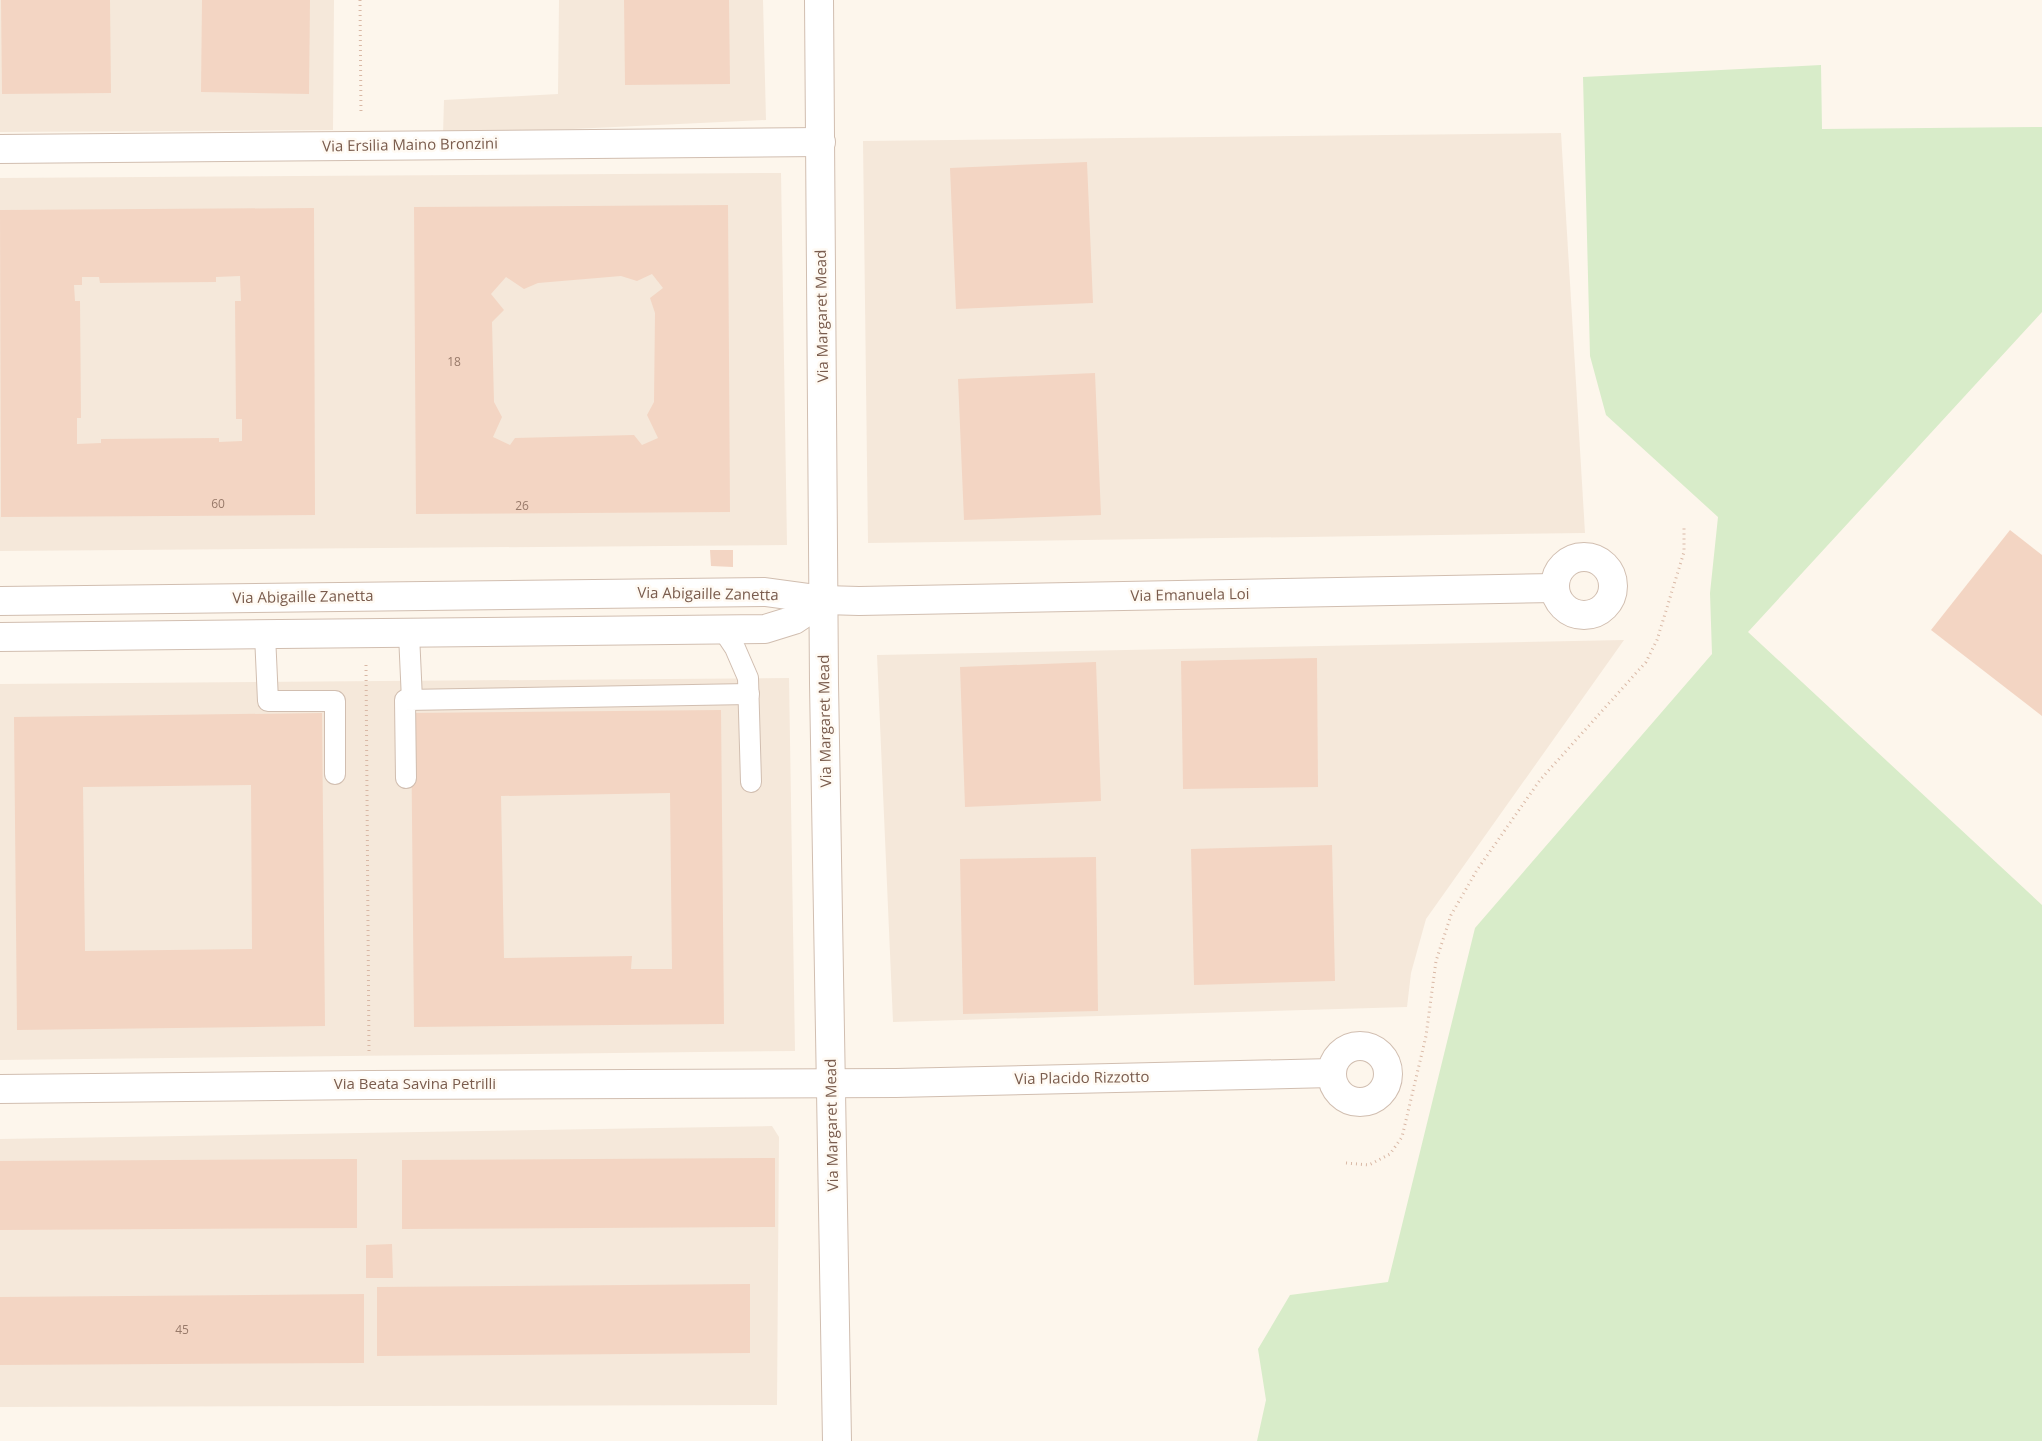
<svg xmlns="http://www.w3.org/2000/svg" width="2042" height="1441" font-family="'Open Sans',sans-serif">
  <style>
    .residential { fill: #f5e8da }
    .green { fill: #d8ecc9 }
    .building { fill: #f3d5c3; fill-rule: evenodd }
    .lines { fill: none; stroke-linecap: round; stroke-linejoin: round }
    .lane-casing { stroke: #d1beb0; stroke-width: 22 }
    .street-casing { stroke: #d1beb0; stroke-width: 30 }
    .path { stroke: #d9b8a5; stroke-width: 3; stroke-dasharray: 1 4; stroke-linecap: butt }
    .lane { stroke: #fff; stroke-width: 20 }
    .street { stroke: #fff; stroke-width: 28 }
    .labels { text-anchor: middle; stroke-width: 5; stroke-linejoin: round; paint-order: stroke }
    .number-label { font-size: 12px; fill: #987a6a }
    .street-label { font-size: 15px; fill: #7a5c4d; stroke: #fffaf3 }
  </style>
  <rect width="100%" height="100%" fill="#fdf6ec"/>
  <g class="residential">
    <polygon points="0,0 334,0 333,130 0,132"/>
    <polygon points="559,0 763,0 766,120 443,135 444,100 558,94"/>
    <polygon points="1561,133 1585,533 868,543 863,141"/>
    <polygon points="781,173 787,545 0,551 0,178"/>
    <polygon points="1624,640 1426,919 1411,973 1407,1007 893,1022 877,655"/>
    <polygon points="789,678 795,1051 0,1060 0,684"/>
    <polygon points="772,1126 779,1137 777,1405 0,1407 0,1139"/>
  </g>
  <polygon class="green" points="1821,65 1822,129 2042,127 2042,312 1748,632 2042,905 2042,1441 1257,1441 1266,1400 1258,1349 1290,1295 1388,1282 1475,928 1712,654 1710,593 1718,517 1606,415 1590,356 1583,77"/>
  <g class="building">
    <polygon points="1,0 110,0 111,93 2,94"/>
    <polygon points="202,0 310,0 309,94 201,92"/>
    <polygon points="624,0 729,0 730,84 625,85"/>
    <polygon points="1087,162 1093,303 956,309 950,168"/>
    <path d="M 728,205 L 730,512 L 416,514 L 414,207 ZM 652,274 L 663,288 L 650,298 L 655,313 L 654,402 L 647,415 L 658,438 L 642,445 L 634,435 L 515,438 L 510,445 L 493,437 L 502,417 L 494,402 L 492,322 L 504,310 L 491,294 L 506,277 L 524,289 L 538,283 L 621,276 L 637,281 Z"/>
    <path d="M 314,208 L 315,515 L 1,517 L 0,210 ZM 240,276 L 241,301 L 235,301 L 236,419 L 242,419 L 242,441 L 219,442 L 219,438 L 101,439 L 101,443 L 77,444 L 77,418 L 81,418 L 80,301 L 75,301 L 74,285 L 82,285 L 82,277 L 99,277 L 100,283 L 216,282 L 216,277 Z"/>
    <polygon points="1095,373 1101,515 964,520 958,379"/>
    <polygon points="2010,530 2042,555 2042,716 1931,630"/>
    <polygon points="710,550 733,550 733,567 711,566"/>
    <polygon points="1317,658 1318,787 1183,789 1181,661"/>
    <polygon points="1096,662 1101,801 965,807 960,667"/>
    <path d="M 721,710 L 724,1024 L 414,1027 L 411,713 ZM 670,793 L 672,969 L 631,969 L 632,956 L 504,958 L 501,796 Z"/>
    <path d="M 322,713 L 325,1026 L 17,1030 L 14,717 ZM 251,785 L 252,949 L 85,951 L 83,787 Z"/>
    <polygon points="1332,845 1335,981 1194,985 1191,849"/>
    <polygon points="1096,857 1098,1011 963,1014 960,859"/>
    <polygon points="775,1158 775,1227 402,1229 402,1160"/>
    <polygon points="357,1159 357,1228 0,1230 0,1161"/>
    <polygon points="392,1244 393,1278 366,1278 366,1245"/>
    <polygon points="750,1284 750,1353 377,1356 377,1287"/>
    <polygon points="364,1294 364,1363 0,1365 0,1297"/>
  </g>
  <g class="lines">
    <g class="lane-casing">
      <g id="lane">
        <polyline points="718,630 727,636 735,648 748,678 751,782"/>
        <polyline points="409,634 412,700"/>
        <polyline points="265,635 268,701 335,701 335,774"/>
        <polyline points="406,778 405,700 749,694"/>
      </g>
    </g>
    <g class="street-casing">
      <g id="street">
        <polyline points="819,0 824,683 837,1441"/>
        <polyline points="0,149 821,142"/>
        <circle cx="1584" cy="586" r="29"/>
        <polyline points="0,601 765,592 824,600 859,601 1555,588"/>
        <polyline points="0,637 765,629 794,620 824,600"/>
        <circle cx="1360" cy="1074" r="28"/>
        <polyline points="0,1089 369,1085 896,1083 1332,1073"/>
      </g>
    </g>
    <g class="path">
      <polyline points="360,0 361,115"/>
      <polyline points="366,665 369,1054"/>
      <polyline points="1346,1163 1369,1165 1390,1154 1402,1137 1426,1036 1436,961 1451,915 1477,870 1540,780 1646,662 1657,640 1684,552 1684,526"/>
    </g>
    <use href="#lane" class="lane"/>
    <use href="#street" class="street"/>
  </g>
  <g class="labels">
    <g class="number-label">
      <text x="454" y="366">18</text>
      <text x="218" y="508">60</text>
      <text x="522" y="510">26</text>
      <text x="182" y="1334">45</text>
    </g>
    <g class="street-label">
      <text transform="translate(410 145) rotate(-1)" y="5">Via Ersilia Maino Bronzini</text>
      <text transform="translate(822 316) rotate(-91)" y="5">Via Margaret Mead</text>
      <text transform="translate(708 594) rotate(1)" y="5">Via Abigaille Zanetta</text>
      <text transform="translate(1190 595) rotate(-1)" y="5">Via Emanuela Loi</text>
      <text transform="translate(303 597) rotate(-1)" y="5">Via Abigaille Zanetta</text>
      <text transform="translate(825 721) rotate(-91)" y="5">Via Margaret Mead</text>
      <text transform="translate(1082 1078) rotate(-1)" y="5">Via Placido Rizzotto</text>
      <text x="415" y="1089">Via Beata Savina Petrilli</text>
      <text transform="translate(832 1125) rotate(-91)" y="5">Via Margaret Mead</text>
    </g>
  </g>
</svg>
